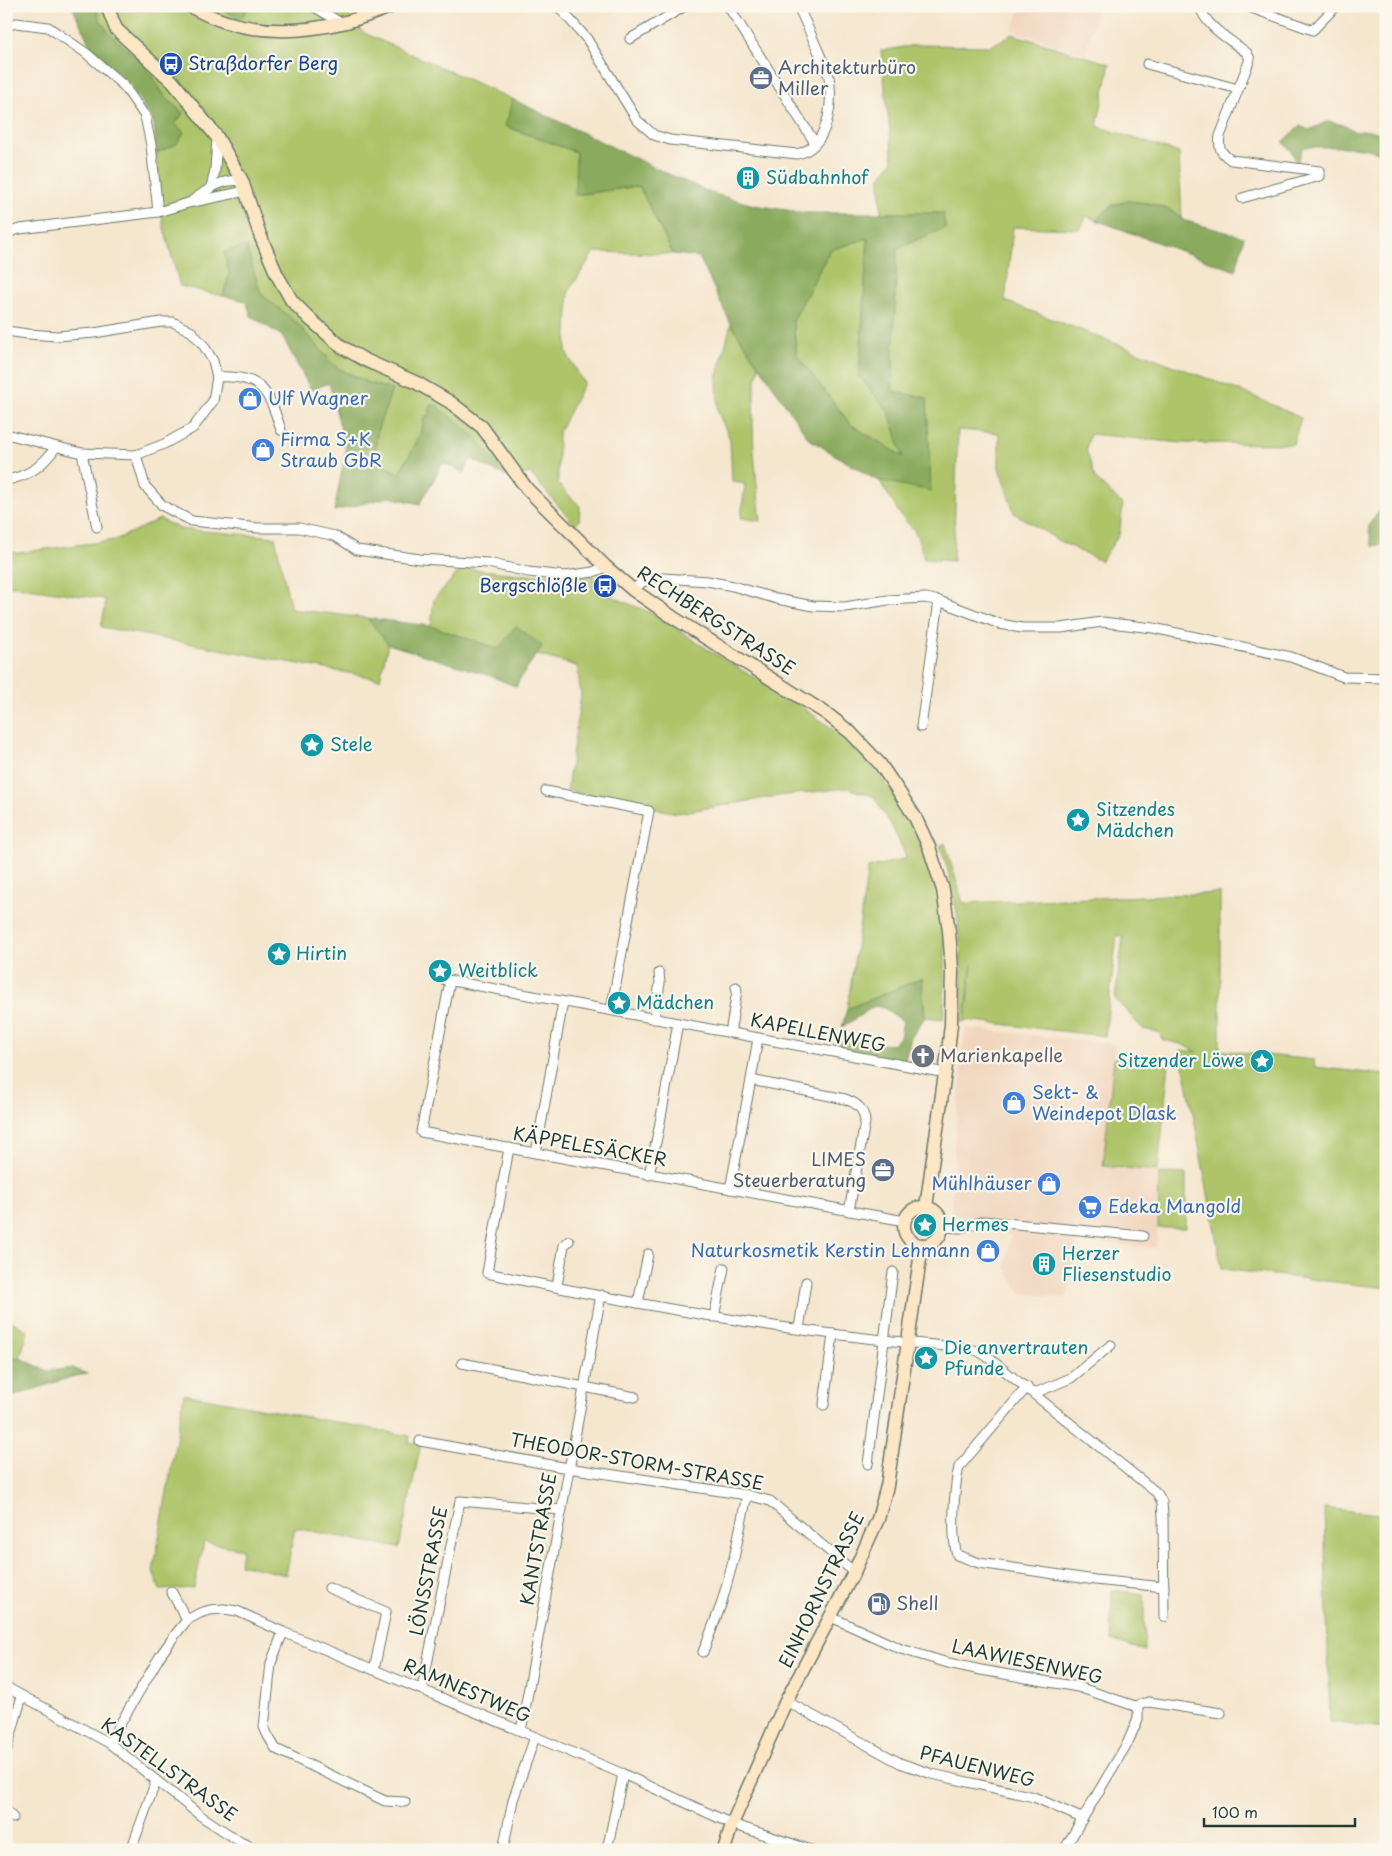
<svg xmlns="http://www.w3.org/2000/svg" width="1392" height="1856" font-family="'Playpen Sans',sans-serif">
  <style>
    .built { fill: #f1d5bd }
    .green { fill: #adc469; stroke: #66804e }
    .forest { fill: #8aaa5d; stroke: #547448; fill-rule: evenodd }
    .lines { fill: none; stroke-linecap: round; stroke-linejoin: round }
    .street-casing { stroke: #6a786a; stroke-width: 11 }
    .secondary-casing { stroke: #6a786a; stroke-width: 15 }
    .street { stroke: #fff; stroke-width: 9 }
    .secondary { stroke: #fce6c4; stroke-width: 12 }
    .labels { text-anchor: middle; stroke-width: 4.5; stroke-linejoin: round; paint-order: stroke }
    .transit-label { font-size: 18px; fill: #164399; stroke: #fbf7ec; text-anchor: start }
    .service-label { font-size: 18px; fill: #4e5e75; stroke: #fbf7ec; text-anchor: start }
    .culture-label { font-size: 18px; fill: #0d838f; stroke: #fbf7ec; text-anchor: start }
    .shop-label { font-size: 18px; fill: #366cbe; stroke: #fbf7ec; text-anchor: start }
    .street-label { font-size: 18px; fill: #1f3d34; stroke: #fbf7ec }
    .worship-label { font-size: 18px; fill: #5b616d; stroke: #fbf7ec; text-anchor: start }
  </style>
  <rect width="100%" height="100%" fill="#fbf7ec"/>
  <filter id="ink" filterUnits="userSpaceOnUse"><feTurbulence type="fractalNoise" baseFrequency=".02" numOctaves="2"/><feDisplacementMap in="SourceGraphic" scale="10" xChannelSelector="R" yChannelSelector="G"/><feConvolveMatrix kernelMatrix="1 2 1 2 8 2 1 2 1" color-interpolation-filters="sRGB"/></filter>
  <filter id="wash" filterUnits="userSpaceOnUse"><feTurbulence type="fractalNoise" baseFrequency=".0096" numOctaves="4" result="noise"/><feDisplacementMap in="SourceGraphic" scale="20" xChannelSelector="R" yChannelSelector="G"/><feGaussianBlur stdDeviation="1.12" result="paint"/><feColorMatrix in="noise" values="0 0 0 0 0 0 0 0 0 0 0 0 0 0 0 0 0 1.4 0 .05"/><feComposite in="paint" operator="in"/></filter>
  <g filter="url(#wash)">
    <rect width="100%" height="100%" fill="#f5e6ce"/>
    <g class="built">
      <polygon points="1022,6 1098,6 1085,54 1012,30"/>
      <polygon points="965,1028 1115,1044 1103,1165 1158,1171 1158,1228 1156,1248 1078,1241 1067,1298 1022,1293 1016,1286 1005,1267 1011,1234 989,1232 979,1218 951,1214 955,1158 954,1147"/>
    </g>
    <g class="green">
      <path d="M 96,6 L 214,6 L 241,18 L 247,10 L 246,6 L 340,6 L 364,33 L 512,99 L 508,118 L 505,126 L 576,152 L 576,195 L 639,186 L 673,254 L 594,252 L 569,291 L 566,352 L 584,383 L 558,434 L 558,484 L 580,506 L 579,521 L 575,525 L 530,473 L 509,478 L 494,459 L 429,416 L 424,417 C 422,438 409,456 398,474 L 381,464 L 375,458 L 377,431 L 392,390 L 367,382 L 336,367 L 297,323 L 261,294 L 246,246 L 224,252 L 229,274 L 223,296 L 180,286 L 163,225 L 156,153 L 183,113 L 164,95 L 145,65 L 109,33 L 99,18 Z"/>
      <path d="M 1012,34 L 1110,64 L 1097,126 L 1179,153 L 1182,220 C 1171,204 1128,196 1111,206 C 1106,210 1101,216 1096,220 L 1086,216 L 1081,229 L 1013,227 L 1005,301 L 1253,396 L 1301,418 L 1293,444 L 1182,443 L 1090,434 L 1086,449 L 1095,478 L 1123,505 L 1119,535 L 1101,561 L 1061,542 L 1014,513 L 999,468 L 999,433 L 958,430 L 953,561 L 924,559 L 920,544 L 914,530 L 901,516 L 879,480 L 931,490 L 892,391 L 897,248 L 945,228 L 943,213 L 881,213 L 880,177 L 893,161 L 881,51 L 915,45 L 991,46 Z"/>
      <polygon points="868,238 859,376 889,412 904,457 850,424 797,355 793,321 830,250"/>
      <path d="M 731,324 L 759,367 C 747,413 756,474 761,521 L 741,518 L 745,484 L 732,482 L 730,439 L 718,412 L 717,378 Z"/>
      <polygon points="160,519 180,529 275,537 291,609 367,618 388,644 380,679 101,627 105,608 105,599 6,585 6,550 17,553 115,540"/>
      <path d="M 462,568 L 528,575 L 594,576 C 595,579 597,583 599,586 C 608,599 646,608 662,619 C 679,630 695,642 712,652 C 752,677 793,699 830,727 C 896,778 941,860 945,944 C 946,969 945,994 943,1019 L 925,1017 L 922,978 L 847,1009 L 868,868 L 907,858 L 892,826 L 873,796 L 847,788 L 778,796 L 677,813 L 567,790 L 581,695 L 577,666 L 537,655 L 542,646 L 498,649 L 431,626 L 434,599 Z"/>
      <path d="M 945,843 L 963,903 L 1220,893 L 1220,1050 L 1314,1060 L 1315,1067 L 1386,1075 L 1386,1288 L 1222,1269 L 1181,1050 L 1198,1052 L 1181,1044 L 1163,1040 L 1158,1032 L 1143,1029 L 1115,999 L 1123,937 L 1117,935 L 1105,1036 L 966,1020 L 972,964 L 964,1022 L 960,1022 C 964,961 961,904 940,846 Z"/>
      <polygon points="1114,1058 1169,1063 1158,1171 1103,1166"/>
      <polygon points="1159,1173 1186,1174 1186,1228 1158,1228"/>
      <polygon points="6,1318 28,1331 20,1358 6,1359"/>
      <polygon points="184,1394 410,1436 409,1442 421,1444 399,1548 295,1528 286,1575 240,1564 242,1549 204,1542 194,1588 160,1590 153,1572"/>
      <polygon points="1324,1508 1386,1515 1386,1728 1330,1722"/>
      <polygon points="1112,1590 1144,1594 1145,1651 1111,1640"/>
    </g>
    <g class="forest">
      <polygon points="72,6 96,6 99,18 109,33 145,65 164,95 183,113 175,124 184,132 177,144 156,153 154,124 130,85 92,50"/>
      <polygon points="214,6 246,6 247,9 241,19"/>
      <path d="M 512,99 L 662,171 L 711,193 L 754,205 L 806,213 L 943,213 L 945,228 L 897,248 L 892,391 L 927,398 L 931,491 L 876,480 L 809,439 L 731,324 L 699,257 L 673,254 L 639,186 L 575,195 L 576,152 L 505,126 L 508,118 ZM 868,238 L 859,376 L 889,412 L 903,457 L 850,424 L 797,355 L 793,321 L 830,250 Z"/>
      <path d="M 1328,121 L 1347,126 L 1355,132 C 1364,130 1381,129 1385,139 C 1387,143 1386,151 1386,156 C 1364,143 1328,148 1303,147 L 1297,164 L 1291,151 L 1283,142 L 1300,126 L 1309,130 Z"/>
      <path d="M 1128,201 C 1144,203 1172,205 1182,220 L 1244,237 L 1236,271 L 1096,220 L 1112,206 Z"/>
      <path d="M 246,246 L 261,294 L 297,323 L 336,367 L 366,382 L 392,390 L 377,431 L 375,458 L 381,464 L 399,473 C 409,455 422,438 424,417 L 429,416 L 431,405 L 436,405 L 474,436 L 509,478 L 471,459 L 464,473 L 443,463 L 420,504 L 389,497 L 334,511 L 346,450 L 329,383 L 311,390 L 282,336 L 251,316 L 246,301 L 223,296 L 229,274 L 224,252 Z"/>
      <polygon points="1386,502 1386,544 1372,546 1368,526"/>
      <polygon points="367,618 431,626 498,649 516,626 542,646 518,682 517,687 488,675 388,644"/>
      <polygon points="922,978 925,1017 911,1038 904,1063 827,1049 843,1040 892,1045 900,1037 903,1021 884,1008 875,1006 842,1027 847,1009"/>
      <polygon points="20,1358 48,1371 73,1368 87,1374 71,1377 6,1399 6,1359"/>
    </g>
  </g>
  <g filter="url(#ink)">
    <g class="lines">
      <g class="street-casing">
        <g id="street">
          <polyline points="313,6 341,23"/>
          <path d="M 558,6 L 587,39 L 637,120 L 654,135 L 670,140 L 797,154 C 829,147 833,103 829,77 C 827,70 823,62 820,55 C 813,39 806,23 798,6"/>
          <polyline points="728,6 815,143"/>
          <path d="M 1200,6 C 1205,27 1231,40 1247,53 L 1250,59 L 1220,136 C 1218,149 1221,153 1231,160 L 1320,171 L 1320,176 L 1242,198"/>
          <polyline points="1246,6 1313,30 1336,6"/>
          <polyline points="6,26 16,23 48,27 86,53 124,86 145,116 151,145 158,212"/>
          <polyline points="630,39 685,6"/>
          <polyline points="1147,64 1238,89"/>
          <polyline points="211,188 215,170 217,137"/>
          <path d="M 193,200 C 209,189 222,178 242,181"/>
          <polyline points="6,233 20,229 158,212 188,203 246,191"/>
          <polyline points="6,331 28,334 57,336 94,333 161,322 173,322 192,332 204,346 213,361 217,377 213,401 193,428 164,444 136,455 82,453 6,434"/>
          <path d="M 217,377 C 262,374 269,392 281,430"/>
          <polyline points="82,453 97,527"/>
          <polyline points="136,455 145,486 163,506 192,521 258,528 299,528 335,536 357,550 420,559 488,563 528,572 565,576 593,572 606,567"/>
          <path d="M 6,480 C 30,476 43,465 56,447"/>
          <polyline points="633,590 641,583 652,578 663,578 707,581 733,586 777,599 813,606 845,607 888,600 926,598 939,601 1000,624 1022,628 1061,628 1102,622 1153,628 1291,657 1344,677 1386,678"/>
          <polyline points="921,727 939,601"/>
          <polyline points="546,791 649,811 611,1010"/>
          <polyline points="442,979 946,1073"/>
          <polyline points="450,981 421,1132 905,1221"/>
          <polyline points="654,1019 660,983 659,973"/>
          <polyline points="730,1033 737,991 736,987"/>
          <polyline points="751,1080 758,1038"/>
          <path d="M 509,1148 L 487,1273 C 643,1306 801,1335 960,1347 L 978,1351 L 985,1355 L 1157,1493 L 1162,1502 L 1163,1516 L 1164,1617"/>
          <polyline points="536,1153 563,1002"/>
          <polyline points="649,1175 659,1128 678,1023"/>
          <path d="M 730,1189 L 751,1080 L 845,1099 C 857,1103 864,1109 865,1122 L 849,1211"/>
          <polyline points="942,1227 960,1228 984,1221 1143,1236"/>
          <polyline points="557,1286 564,1245 569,1241"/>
          <polyline points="638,1303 648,1254"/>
          <polyline points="714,1317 724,1268"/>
          <polyline points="799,1329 806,1282"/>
          <polyline points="462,1363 635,1397"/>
          <path d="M 1027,1387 L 959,1467 C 954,1488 951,1535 957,1555 L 979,1563 L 1095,1580 L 1164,1587"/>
          <polyline points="1035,1393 1071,1378 1111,1345"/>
          <polyline points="824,1405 833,1334"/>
          <polyline points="420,1441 568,1468 747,1495 770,1501 854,1572"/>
          <polyline points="868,1464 893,1272"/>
          <polyline points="329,1588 386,1612 374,1670"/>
          <polyline points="171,1591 187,1620"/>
          <polyline points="831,1617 901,1649 948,1663 981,1670 1078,1687 1135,1706 1149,1702 1221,1713"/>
          <polyline points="283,1632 271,1663 264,1727 268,1736 276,1749 385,1801 405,1802"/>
          <polyline points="703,1652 721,1605 734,1558 747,1495"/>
          <polyline points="6,1687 109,1743 201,1816 242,1843 260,1850"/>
          <polyline points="422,1689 460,1501 562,1510"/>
          <polyline points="786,1701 900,1763 932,1774 1034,1797 1081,1818"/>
          <polyline points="521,1731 601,1295"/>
          <polyline points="109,1743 160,1656 175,1635 187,1620 200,1613 210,1610 224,1609 237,1611 283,1632 521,1731 623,1774 732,1824 811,1850"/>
          <polyline points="6,1752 22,1696"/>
          <polyline points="6,1810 13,1818"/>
          <polyline points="131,1850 156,1781"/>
          <polyline points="503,1850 513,1800 535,1737"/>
          <polyline points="607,1850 623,1774"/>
          <polyline points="1064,1850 1128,1742 1138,1719 1138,1710 1135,1706"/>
        </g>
      </g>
      <g class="secondary-casing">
        <g id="secondary">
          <polyline points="107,6 116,29 173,82 217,137 242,181 260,235 277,275 292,301 310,319 342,347 365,360 417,383 450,402 482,427 527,489 606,567 633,590 674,618 827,714 851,733 880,764 899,792 915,817 929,847 943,890 949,931 952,969 951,1024 948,1052 926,1207"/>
          <path d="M 190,6 C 236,33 290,35 342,23 C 359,19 376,12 393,6"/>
          <circle cx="923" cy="1226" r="19"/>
          <polyline points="724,1850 732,1824 786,1701 854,1572 878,1519 887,1486 922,1245"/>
        </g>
      </g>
      <use href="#street" class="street"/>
      <use href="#secondary" class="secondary"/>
    </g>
  </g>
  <defs>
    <g id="bus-disc" transform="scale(1.25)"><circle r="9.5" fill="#1a4fb4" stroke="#fbf7ec"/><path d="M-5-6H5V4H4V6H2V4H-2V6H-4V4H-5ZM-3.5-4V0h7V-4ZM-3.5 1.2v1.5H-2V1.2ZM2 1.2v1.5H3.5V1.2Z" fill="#fff"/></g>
    <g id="office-disc" transform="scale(1.25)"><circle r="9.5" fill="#5c6f8a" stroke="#fbf7ec"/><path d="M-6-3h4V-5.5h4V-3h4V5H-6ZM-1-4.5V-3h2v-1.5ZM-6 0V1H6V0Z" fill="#fff"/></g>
    <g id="building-disc" transform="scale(1.25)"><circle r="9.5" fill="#0f9aa8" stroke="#fbf7ec"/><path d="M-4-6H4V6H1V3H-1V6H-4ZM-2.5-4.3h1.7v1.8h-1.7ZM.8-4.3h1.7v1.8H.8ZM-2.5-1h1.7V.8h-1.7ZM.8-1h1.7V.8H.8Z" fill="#fff"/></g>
    <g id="shop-disc" transform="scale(1.25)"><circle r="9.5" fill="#3f7fe0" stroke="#fbf7ec"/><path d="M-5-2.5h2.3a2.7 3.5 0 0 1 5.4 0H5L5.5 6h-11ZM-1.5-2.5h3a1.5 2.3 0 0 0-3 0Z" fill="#fff"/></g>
    <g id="sight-disc" transform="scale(1.25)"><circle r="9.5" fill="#0f9aa8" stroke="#fbf7ec"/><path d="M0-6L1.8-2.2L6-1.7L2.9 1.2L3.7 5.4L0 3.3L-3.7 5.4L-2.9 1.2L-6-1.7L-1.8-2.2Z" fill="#fff"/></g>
    <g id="church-disc" transform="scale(1.25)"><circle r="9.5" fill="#6b7280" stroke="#fbf7ec"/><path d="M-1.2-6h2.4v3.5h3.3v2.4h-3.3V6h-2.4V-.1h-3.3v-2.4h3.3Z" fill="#fff"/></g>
    <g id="supermarket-disc" transform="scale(1.25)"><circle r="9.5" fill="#3f7fe0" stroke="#fbf7ec"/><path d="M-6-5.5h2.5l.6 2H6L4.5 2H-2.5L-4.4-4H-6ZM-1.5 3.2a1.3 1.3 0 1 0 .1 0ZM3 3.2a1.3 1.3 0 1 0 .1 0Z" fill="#fff"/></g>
    <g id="fuel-disc" transform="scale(1.25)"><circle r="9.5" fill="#5c6f8a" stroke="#fbf7ec"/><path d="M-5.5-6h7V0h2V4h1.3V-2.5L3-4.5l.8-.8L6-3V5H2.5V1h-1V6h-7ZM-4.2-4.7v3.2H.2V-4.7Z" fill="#fff"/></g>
  </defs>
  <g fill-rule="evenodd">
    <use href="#bus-disc" x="171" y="64"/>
    <use href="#office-disc" x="761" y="78"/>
    <use href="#building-disc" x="748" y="178"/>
    <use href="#shop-disc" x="250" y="399"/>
    <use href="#shop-disc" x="263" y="450"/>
    <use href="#bus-disc" x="605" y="586"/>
    <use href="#sight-disc" x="312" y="745"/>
    <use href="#sight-disc" x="1078" y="820"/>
    <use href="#sight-disc" x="279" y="954"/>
    <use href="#sight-disc" x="440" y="971"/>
    <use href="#sight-disc" x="619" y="1003"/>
    <use href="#church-disc" x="923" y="1056"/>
    <use href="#sight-disc" x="1262" y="1061"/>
    <use href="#shop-disc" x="1014" y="1103"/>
    <use href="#office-disc" x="883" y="1170"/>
    <use href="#shop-disc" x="1049" y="1184"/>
    <use href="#supermarket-disc" x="1090" y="1207"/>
    <use href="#sight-disc" x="925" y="1225"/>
    <use href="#shop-disc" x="988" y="1251"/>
    <use href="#building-disc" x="1044" y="1264"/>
    <use href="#sight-disc" x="926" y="1358"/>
    <use href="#fuel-disc" x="879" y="1604"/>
  </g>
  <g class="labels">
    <g class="transit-label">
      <text x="188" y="70">Straßdorfer Berg</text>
      <text x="588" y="592" text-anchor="end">Bergschlößle</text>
    </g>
    <g class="service-label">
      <text x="778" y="74">Architekturbüro<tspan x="778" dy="21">Miller</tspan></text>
      <text x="866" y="1166" text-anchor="end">LIMES<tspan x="866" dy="21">Steuerberatung</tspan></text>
      <text x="896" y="1610">Shell</text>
    </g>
    <g class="culture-label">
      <text x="766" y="184">Südbahnhof</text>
      <text x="330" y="751">Stele</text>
      <text x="1096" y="816">Sitzendes<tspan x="1096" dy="21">Mädchen</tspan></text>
      <text x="296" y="960">Hirtin</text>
      <text x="458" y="977">Weitblick</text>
      <text x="636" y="1009">Mädchen</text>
      <text x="1244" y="1067" text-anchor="end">Sitzender Löwe</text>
      <text x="942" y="1231">Hermes</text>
      <text x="1062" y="1260">Herzer<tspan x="1062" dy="21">Fliesenstudio</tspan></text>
      <text x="944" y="1354">Die anvertrauten<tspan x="944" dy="21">Pfunde</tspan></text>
    </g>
    <g class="shop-label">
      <text x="268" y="405">Ulf Wagner</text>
      <text x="280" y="446">Firma S+K<tspan x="280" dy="21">Straub GbR</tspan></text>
      <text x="1032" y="1099">Sekt- &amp;<tspan x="1032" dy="21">Weindepot Dlask</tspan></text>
      <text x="1032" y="1190" text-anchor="end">Mühlhäuser</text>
      <text x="1108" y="1213">Edeka Mangold</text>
      <text x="970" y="1257" text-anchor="end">Naturkosmetik Kerstin Lehmann</text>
    </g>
    <g class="street-label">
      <text transform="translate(716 621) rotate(33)" y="6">RECHBERGSTRASSE</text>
      <text transform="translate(818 1033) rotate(11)" y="6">KAPELLENWEG</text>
      <text transform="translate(590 1147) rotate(10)" y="6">KÄPPELESÄCKER</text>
      <text transform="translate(637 1462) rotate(10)" y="6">THEODOR-STORM-STRASSE</text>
      <text transform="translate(539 1539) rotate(-80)" y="6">KANTSTRASSE</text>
      <text transform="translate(429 1571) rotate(-79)" y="6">LÖNSSTRASSE</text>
      <text transform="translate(822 1590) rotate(-64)" y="6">EINHORNSTRASSE</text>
      <text transform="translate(1027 1662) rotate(12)" y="6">LAAWIESENWEG</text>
      <text transform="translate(467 1691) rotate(23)" y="6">RAMNESTWEG</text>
      <text transform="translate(977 1767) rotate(14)" y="6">PFAUENWEG</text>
      <text transform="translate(169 1770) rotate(36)" y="6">KASTELLSTRASSE</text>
    </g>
    <g class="worship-label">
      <text x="940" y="1062">Marienkapelle</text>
    </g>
  </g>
  <rect width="1392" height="1856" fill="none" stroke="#fbf7ec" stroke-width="25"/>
  <path d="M1204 1818v8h151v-8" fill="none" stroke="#1f3d34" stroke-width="2.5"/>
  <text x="1212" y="1818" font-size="15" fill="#1f3d34" stroke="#fbf7ec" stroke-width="4" paint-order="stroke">100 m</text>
</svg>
